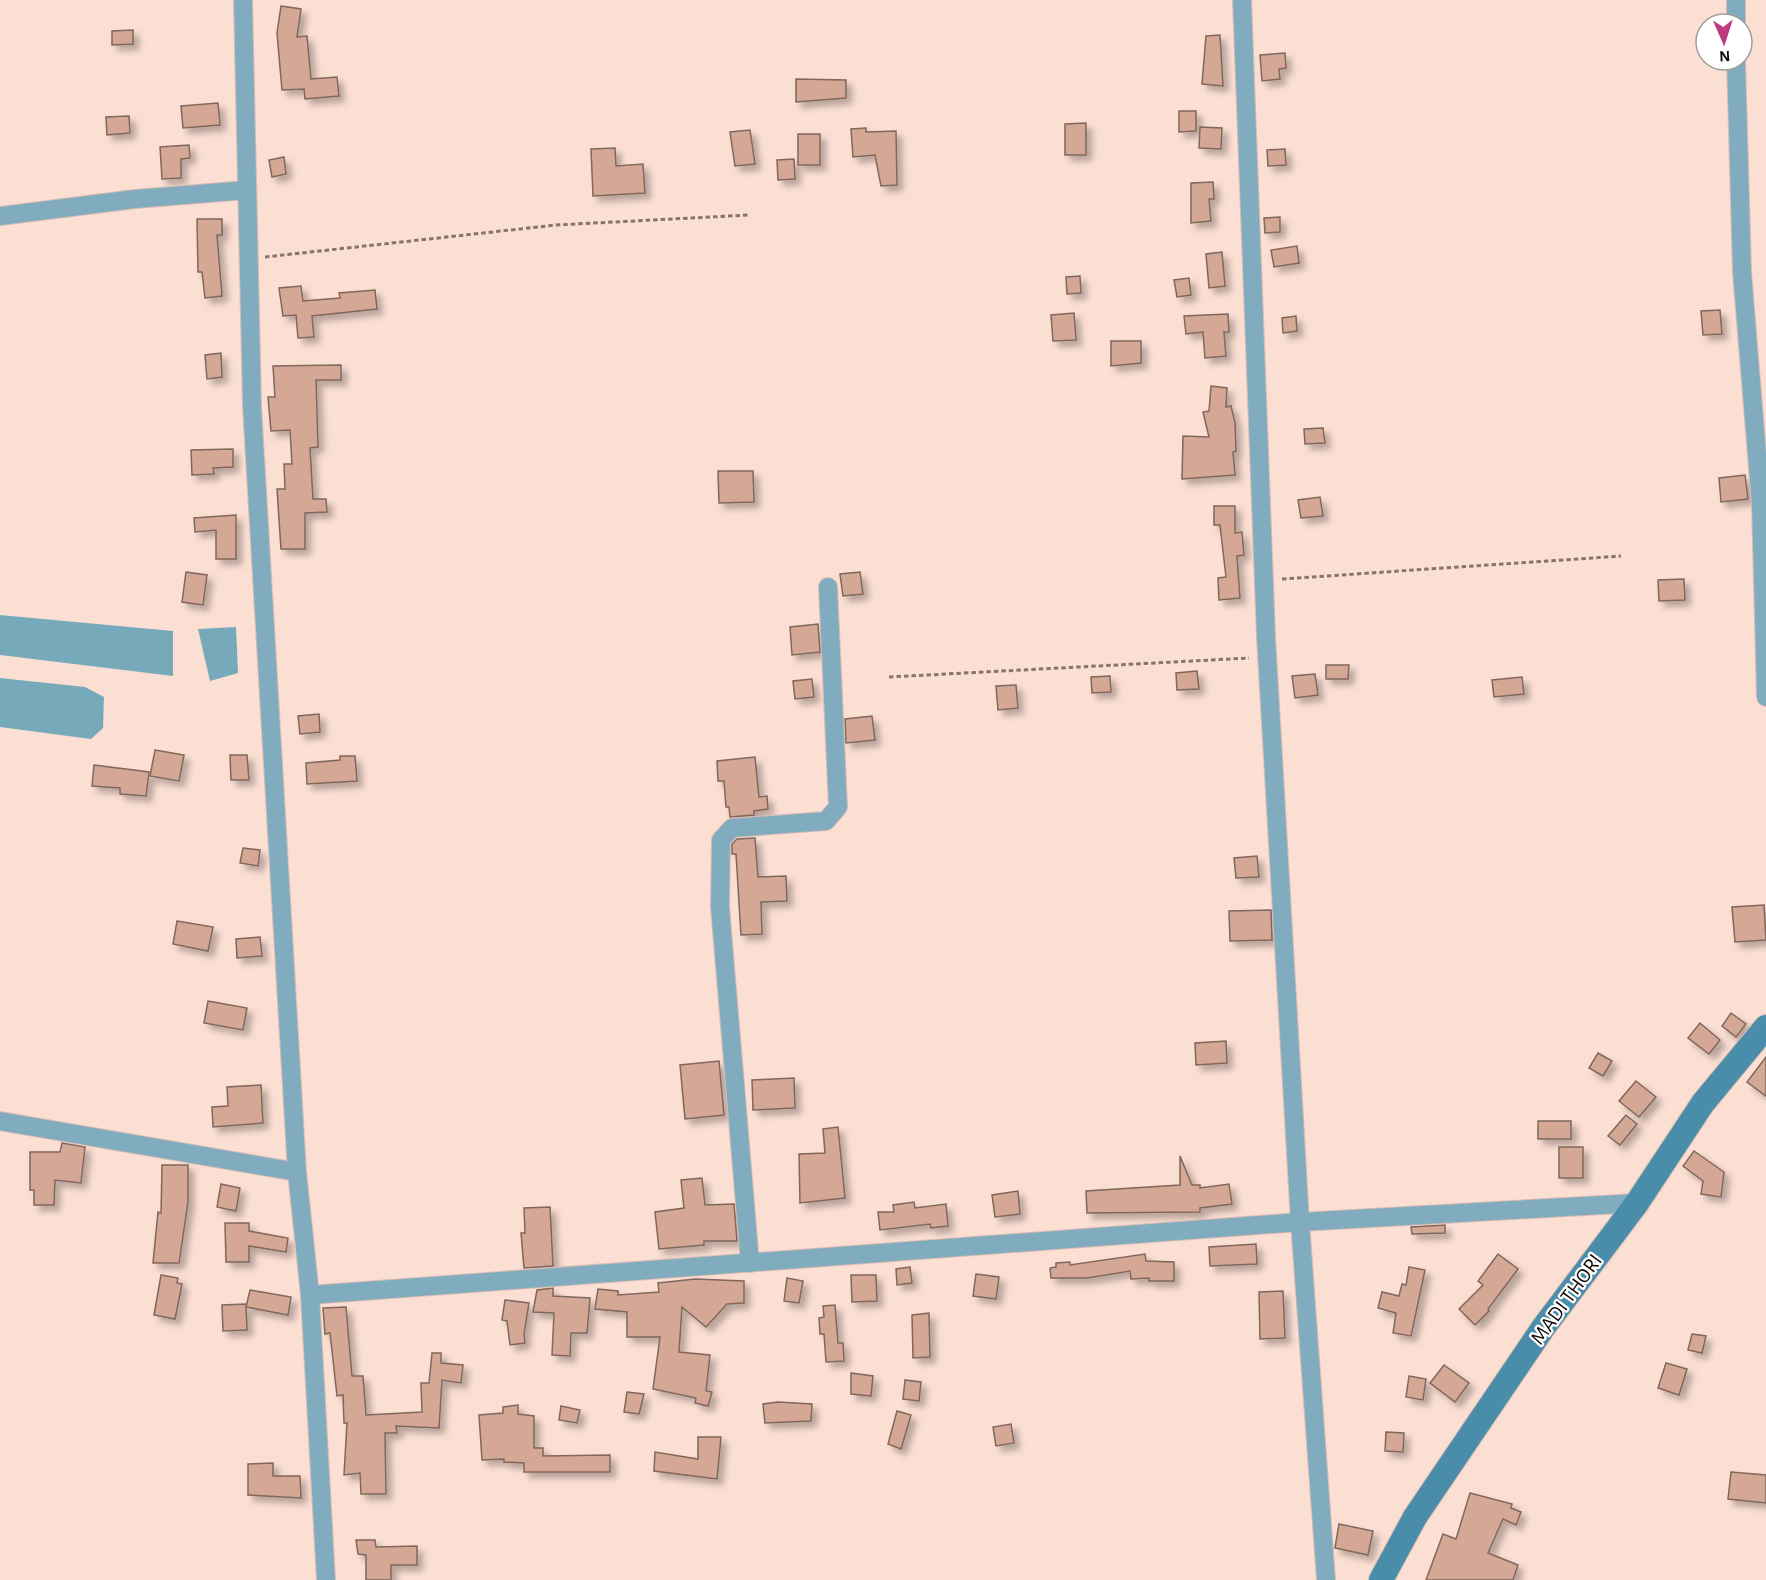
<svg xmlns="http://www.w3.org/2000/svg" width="1766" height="1580" font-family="'Alegreya Sans',sans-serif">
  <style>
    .water { fill: #76aaba }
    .building { fill: #d4a895; stroke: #80675c; stroke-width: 1.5; filter: url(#shadow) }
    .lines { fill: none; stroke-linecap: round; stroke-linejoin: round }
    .street-casing { stroke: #d7bdb2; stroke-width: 20 }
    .secondary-casing { stroke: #d7bdb2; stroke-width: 26 }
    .path { stroke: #87746d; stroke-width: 3; stroke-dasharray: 4.5 3; stroke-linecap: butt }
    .street { stroke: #81abbf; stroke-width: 18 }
    .secondary { stroke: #4a8daa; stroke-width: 24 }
    .labels { text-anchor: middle; stroke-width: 4.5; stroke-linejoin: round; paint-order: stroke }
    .street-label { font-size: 21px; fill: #130a07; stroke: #fff }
  </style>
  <defs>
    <filter id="shadow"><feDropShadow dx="5.5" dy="5.5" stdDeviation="3" flood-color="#0004"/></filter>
  </defs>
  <rect width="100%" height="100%" fill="#fcdfd3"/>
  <g class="water">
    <polygon points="0,615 173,631 173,676 0,655"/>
    <polygon points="236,627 238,673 210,681 198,629"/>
    <polygon points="0,678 85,687 104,697 103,728 91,739 0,727"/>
  </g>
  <g class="building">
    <polygon points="281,6 301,9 297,37 307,36 311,79 337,77 339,96 305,99 304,89 282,90 277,33"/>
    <polygon points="133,30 133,44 112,45 112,31"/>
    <polygon points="1220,35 1223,86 1202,84 1206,36"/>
    <polygon points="1285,53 1286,68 1279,69 1280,79 1262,81 1260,55"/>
    <polygon points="796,79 846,80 846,98 796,102"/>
    <polygon points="218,103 220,125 183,128 181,106"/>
    <polygon points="1179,111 1196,111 1196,131 1179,132"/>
    <polygon points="129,116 130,133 107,135 106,117"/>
    <polygon points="1086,123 1086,155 1065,155 1065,124"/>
    <polygon points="1200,127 1222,128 1221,149 1199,148"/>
    <polygon points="866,128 866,132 896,131 897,185 881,186 875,155 853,157 851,129"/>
    <polygon points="750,130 755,164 735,166 730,132"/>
    <rect x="798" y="134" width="22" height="31"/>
    <polygon points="189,145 190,158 181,159 181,178 162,179 160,147"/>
    <polygon points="615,148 616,166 643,164 645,193 593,196 591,149"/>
    <polygon points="1285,149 1286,165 1268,166 1267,150"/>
    <polygon points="284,157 286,174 272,177 269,160"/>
    <polygon points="794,159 795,179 778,180 777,160"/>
    <polygon points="1213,182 1214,199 1209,199 1211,221 1191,223 1191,183"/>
    <polygon points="1280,217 1280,232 1265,233 1264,218"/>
    <polygon points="197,219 222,219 222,235 217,235 222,296 205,298 202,272 198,272"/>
    <polygon points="1297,246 1299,263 1274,267 1271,250"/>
    <polygon points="1222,252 1225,286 1209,288 1206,254"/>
    <polygon points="1080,276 1081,293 1067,294 1066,277"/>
    <polygon points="1189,278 1191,295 1177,297 1174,280"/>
    <polygon points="301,286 303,301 340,298 339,293 375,290 377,309 312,316 314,337 298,338 296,315 283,316 279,288"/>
    <polygon points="1720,310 1722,334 1703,335 1701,311"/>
    <polygon points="1074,313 1076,340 1053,341 1051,315"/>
    <polygon points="1228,314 1229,332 1224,332 1226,356 1205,358 1203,332 1186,334 1184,316"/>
    <polygon points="1296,316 1297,331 1283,333 1282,318"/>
    <polygon points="1111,341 1141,341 1141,363 1111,366"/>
    <polygon points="221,353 222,377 207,379 205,355"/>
    <polygon points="341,365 341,380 316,380 318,447 310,448 313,499 326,499 327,512 305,513 305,549 281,549 277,489 285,489 284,464 292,464 290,430 271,431 268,397 275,397 273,366"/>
    <polygon points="1211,386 1227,388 1226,407 1231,406 1235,423 1236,451 1233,452 1235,475 1182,479 1183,436 1209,437 1203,412 1209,411"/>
    <polygon points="1323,428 1325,443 1305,444 1304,429"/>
    <polygon points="233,449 233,467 213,468 214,474 192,475 191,450"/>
    <polygon points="718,471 753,471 754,502 719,503"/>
    <polygon points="1745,475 1748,499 1721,502 1719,478"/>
    <polygon points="1320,497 1323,516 1301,518 1298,500"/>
    <polygon points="1214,506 1235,506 1235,533 1242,532 1244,555 1237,556 1240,598 1219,600 1218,578 1226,577 1220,525 1214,525"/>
    <polygon points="236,515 236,559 216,559 216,530 195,532 194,518"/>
    <polygon points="186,572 207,575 203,605 182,602"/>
    <polygon points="860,572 863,594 843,596 840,574"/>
    <polygon points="1684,579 1685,600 1659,601 1658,580"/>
    <polygon points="818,624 820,652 792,655 790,627"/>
    <polygon points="1326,665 1349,665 1348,679 1326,679"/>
    <polygon points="1197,671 1199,689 1177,690 1176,673"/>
    <polygon points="1315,674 1318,695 1295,698 1292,676"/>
    <polygon points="1110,676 1111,692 1092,693 1091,677"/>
    <polygon points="1522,677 1524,694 1494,697 1492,680"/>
    <polygon points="812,679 814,697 795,699 793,681"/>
    <polygon points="1016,685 1018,708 998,710 996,686"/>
    <polygon points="319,714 320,732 300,734 298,716"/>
    <polygon points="872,716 875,740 846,743 845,719"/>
    <polygon points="155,750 184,755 179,781 150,776"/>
    <polygon points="230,755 247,755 249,780 231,780"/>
    <polygon points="340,756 355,756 357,781 307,784 306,763 340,760"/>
    <polygon points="755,757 759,797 767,796 768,809 754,811 754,815 730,817 729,807 726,807 724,781 718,781 717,761"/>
    <polygon points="94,765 149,772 146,796 120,794 120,788 92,786"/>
    <polygon points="755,838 758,877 786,876 787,901 761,902 762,934 741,935 736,854 732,854 732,844 737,839"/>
    <polygon points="243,848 260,850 258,866 240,863"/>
    <polygon points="1257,856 1259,877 1236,878 1234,858"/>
    <polygon points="1764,905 1766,940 1735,942 1732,907"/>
    <polygon points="1271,910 1272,940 1230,941 1229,911"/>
    <polygon points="177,921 213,927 208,951 173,944"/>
    <polygon points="260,937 262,956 237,958 236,939"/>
    <polygon points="208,1001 247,1008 243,1030 204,1023"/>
    <polygon points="1731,1013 1746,1024 1736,1037 1722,1026"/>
    <polygon points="1700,1023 1720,1040 1709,1054 1688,1038"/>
    <polygon points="1226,1041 1227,1063 1196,1065 1195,1043"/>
    <polygon points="1598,1053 1612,1061 1603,1076 1589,1068"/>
    <polygon points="1766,1057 1766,1096 1747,1082"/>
    <polygon points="719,1061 724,1115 685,1119 680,1065"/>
    <polygon points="794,1078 795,1108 753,1110 752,1080"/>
    <polygon points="1636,1081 1656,1097 1639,1117 1619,1101"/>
    <polygon points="261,1085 263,1123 213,1127 212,1107 228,1106 227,1087"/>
    <polygon points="1626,1115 1637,1124 1620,1145 1608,1136"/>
    <rect x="1538" y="1121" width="33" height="18"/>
    <polygon points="838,1127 845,1198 800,1203 799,1154 825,1153 823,1129"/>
    <polygon points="62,1143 85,1147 81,1183 55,1180 54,1205 34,1205 34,1190 30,1190 30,1152 60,1152"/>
    <rect x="1559" y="1147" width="24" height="31"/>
    <polygon points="1694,1151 1724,1172 1721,1197 1701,1194 1703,1181 1683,1166"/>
    <polygon points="1180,1156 1192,1185 1200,1185 1200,1188 1229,1184 1232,1204 1200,1208 1200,1212 1087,1213 1086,1191 1180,1185"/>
    <polygon points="162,1165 188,1165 188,1202 179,1263 153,1263 158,1212 161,1213"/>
    <polygon points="702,1178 705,1205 734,1204 737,1241 704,1241 704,1245 659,1249 655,1212 684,1208 681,1180"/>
    <polygon points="221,1184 240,1188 236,1211 217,1207"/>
    <polygon points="1018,1191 1020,1214 995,1217 992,1195"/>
    <polygon points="914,1202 915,1208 946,1204 948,1226 931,1228 930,1224 880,1230 878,1212 894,1212 893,1205"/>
    <polygon points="550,1207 553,1266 524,1268 521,1233 525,1233 524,1208"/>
    <polygon points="225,1223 249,1223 249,1231 288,1238 286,1252 249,1246 249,1262 226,1262"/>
    <polygon points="1445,1225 1445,1233 1412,1234 1411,1227"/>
    <polygon points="1256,1244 1257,1264 1210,1266 1209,1247"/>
    <polygon points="1145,1254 1146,1261 1174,1262 1174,1281 1149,1281 1149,1278 1131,1279 1130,1271 1087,1278 1051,1278 1050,1268 1056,1267 1056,1263 1070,1262 1070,1265"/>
    <polygon points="1498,1254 1518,1269 1488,1309 1489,1311 1475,1325 1459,1309 1483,1285 1478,1281"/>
    <polygon points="910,1267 912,1283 897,1285 896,1269"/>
    <polygon points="1409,1267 1425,1270 1411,1336 1393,1333 1396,1313 1378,1308 1382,1292 1399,1296 1402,1284 1406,1285"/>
    <polygon points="976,1274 999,1277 996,1299 973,1296"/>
    <polygon points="161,1275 178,1278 177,1283 182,1284 175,1319 154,1315"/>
    <polygon points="851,1275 876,1275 877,1301 852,1302"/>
    <polygon points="787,1278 803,1281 799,1303 784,1301"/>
    <polygon points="695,1279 744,1281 744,1303 727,1304 706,1327 682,1307 679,1352 710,1355 706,1391 712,1392 708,1406 695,1403 696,1398 653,1389 660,1337 627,1337 627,1312 595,1309 598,1289 618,1291 618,1295 659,1292 658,1283"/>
    <polygon points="553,1288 553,1296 590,1298 587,1333 571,1333 570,1356 552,1355 554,1313 533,1312 537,1290"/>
    <polygon points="250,1290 291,1297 288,1315 246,1307"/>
    <polygon points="1283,1291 1285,1338 1260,1339 1259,1292"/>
    <polygon points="505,1300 529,1303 524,1334 525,1343 510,1345 507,1321 502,1320"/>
    <polygon points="246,1304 247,1330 223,1331 222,1305"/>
    <polygon points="835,1305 838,1343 843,1343 844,1361 826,1362 824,1334 820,1334 819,1318 824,1317 823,1306"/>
    <polygon points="346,1307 352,1376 363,1376 366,1415 422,1412 421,1383 429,1383 432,1353 441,1353 441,1363 463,1365 461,1383 442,1380 439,1428 396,1426 397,1433 385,1433 386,1494 361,1494 360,1473 344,1475 347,1423 344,1423 343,1395 337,1396 330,1333 325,1334 323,1308"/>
    <polygon points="929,1313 930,1357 913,1358 912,1315"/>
    <polygon points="1692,1334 1706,1336 1702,1353 1688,1350"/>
    <polygon points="1666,1363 1687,1369 1679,1395 1658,1388"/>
    <polygon points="1444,1365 1469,1383 1455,1402 1430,1383"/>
    <polygon points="851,1373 873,1376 871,1396 851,1394"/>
    <polygon points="1409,1376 1426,1379 1423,1400 1406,1397"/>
    <polygon points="905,1380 921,1382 919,1401 903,1399"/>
    <polygon points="627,1392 644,1394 639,1414 624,1412"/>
    <polygon points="778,1402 812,1404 811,1421 765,1423 763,1404"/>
    <polygon points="518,1405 518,1414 534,1416 534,1448 543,1448 543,1456 610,1455 610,1472 524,1472 524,1463 504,1462 504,1459 482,1460 479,1415 503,1413 503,1407"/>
    <polygon points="561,1406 580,1410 577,1423 559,1420"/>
    <polygon points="897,1411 911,1415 901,1449 888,1444"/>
    <polygon points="1011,1424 1014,1443 996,1446 993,1427"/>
    <polygon points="1386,1432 1404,1433 1403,1452 1385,1451"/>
    <polygon points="698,1437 721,1437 717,1479 654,1471 655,1452 698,1459"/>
    <polygon points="273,1463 273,1476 300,1476 301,1498 248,1495 248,1464"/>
    <polygon points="1731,1472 1766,1475 1766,1503 1728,1499"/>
    <polygon points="1470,1493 1512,1504 1511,1508 1521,1512 1516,1525 1503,1519 1488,1553 1518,1565 1513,1580 1426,1580 1443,1534 1456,1539"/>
    <polygon points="1339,1524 1373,1531 1368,1555 1335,1548"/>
    <polygon points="356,1540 375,1540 376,1547 417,1546 417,1565 391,1565 391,1580 366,1580 366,1555 358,1554"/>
  </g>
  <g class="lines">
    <g class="street-casing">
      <g id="street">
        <polyline points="243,0 252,406 297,1172 310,1295 326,1580"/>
        <polyline points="1242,0 1266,637 1300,1222 1326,1580"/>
        <polyline points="1736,0 1736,24"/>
        <polyline points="1736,60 1742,272 1761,504 1766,697"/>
        <polyline points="0,216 135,199 247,190"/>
        <polyline points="0,1121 297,1172"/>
        <polyline points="750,1263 720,907 721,840 732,828 826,821 838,807 828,587"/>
        <polyline points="310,1295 1300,1222 1637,1203"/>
      </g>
    </g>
    <g class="secondary-casing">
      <polyline id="secondary" points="1381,1580 1415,1517 1543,1328 1637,1203 1703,1103 1766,1027"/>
    </g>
    <g class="path">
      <polyline points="265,257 556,225 749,215"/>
      <polyline points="1282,579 1621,556"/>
      <polyline points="889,677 1249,658"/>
    </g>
    <use href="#street" class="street"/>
    <use href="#secondary" class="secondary"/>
  </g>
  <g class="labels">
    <g class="street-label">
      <text transform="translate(1566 1299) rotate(-54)" y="7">MADI THORI</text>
    </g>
  </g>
  <g transform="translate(1724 42) rotate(177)"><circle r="28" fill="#ffffff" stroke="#a19d9c" stroke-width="1.5"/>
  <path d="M0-4.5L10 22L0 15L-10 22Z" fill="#be3b81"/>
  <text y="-9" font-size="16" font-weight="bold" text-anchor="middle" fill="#130a07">N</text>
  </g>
</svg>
